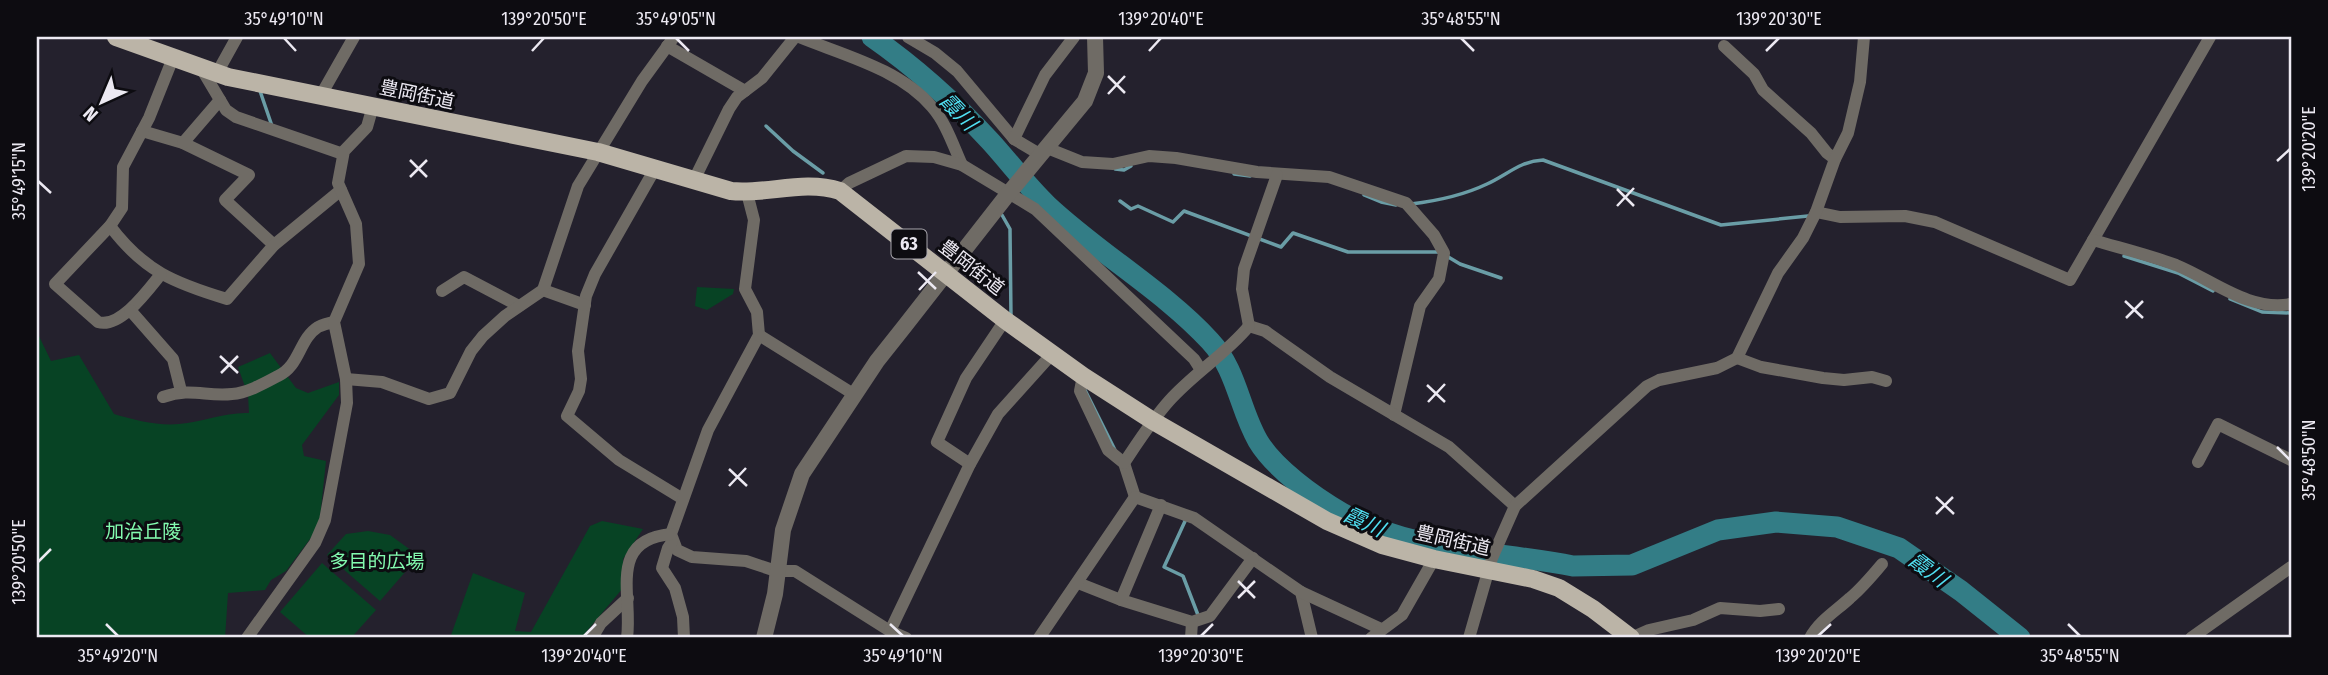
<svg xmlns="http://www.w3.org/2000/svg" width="2328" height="675" font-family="'Fira Sans Condensed','Noto Sans JP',sans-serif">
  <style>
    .green { fill: #074324 }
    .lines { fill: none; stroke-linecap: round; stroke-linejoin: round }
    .stream { stroke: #6a9da6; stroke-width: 3.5 }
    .river { stroke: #337d86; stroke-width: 21 }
    .minor { stroke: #6f6b65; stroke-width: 12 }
    .tertiary { stroke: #6f6b65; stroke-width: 16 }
    .primary { stroke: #bbb4a7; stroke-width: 18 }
    .ticks { fill: none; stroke: #ece9f2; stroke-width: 2.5 }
    .labels { text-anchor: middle; stroke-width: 6; stroke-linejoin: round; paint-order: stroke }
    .shield { fill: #0d0c11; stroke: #a9a7ae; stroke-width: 2 }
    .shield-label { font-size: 18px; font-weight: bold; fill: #ece9f2 }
    .street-label { font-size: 19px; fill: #ece9f2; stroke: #0d0c11 }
    .park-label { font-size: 19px; fill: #83fbaf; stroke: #0d0c11 }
    .water-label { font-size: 21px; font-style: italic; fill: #50dff1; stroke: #0d0c11 }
    .neatline { fill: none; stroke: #ece9f2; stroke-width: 2.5 }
    .ticks-label { font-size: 18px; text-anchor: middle; fill: #ece9f2 }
  </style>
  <rect width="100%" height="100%" fill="#24212d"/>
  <g class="green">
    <polygon points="697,287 734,289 733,294 707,310 695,306"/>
    <path d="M 37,332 L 51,361 L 79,355 L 114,414 C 134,420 158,426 179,424 C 203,422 225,412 249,413 L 248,395 L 238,367 L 270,353 L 296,388 L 308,393 L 339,382 L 339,395 L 302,445 L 304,456 L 326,461 L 319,527 L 286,571 L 271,580 L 265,590 L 228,593 L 225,638 L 37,638 Z"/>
    <polygon points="602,521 643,529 623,559 623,588 581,638 450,638 473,573 525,593 515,631 531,632 590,526"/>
    <polygon points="368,531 390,535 419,556 380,601 327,555 346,534"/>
    <polygon points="322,563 376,610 351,638 310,638 280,612"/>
  </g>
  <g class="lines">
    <g class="stream">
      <polyline points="259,88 272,126"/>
      <polyline points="766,126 793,151 823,173"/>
      <polyline points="1115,169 1124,170 1131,166"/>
      <polyline points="1234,174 1250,176"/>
      <polyline points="1364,195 1381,202 1396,205"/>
      <polyline points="1120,201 1131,209 1138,206 1173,222 1184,211 1281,247 1293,233 1348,252 1438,252"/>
      <path d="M 1411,204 C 1436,201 1464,195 1487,184 C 1507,175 1520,161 1543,160 L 1721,225 L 1808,216"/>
      <polyline points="1002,215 1010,229 1011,317"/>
      <polyline points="1445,255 1460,264 1501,278"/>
      <polyline points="2124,256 2178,273 2213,291"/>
      <polyline points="2230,299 2262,312 2291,313"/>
      <polyline points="1084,388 1115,450"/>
      <polyline points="1184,519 1186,519 1164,567 1183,576 1198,615"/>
    </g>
    <path class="river" d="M 872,37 C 915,67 955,103 991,142 C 1010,163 1027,186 1047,205 C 1098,253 1164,291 1210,341 C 1237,370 1239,408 1258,441 C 1274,468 1314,497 1342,513 C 1412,552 1496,551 1573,566 L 1632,565 L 1718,530 L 1776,522 L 1837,527 L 1899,548 L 1961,591 L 2020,638"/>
    <g class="minor">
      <path d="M 799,37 C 843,55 900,69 932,107 C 946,123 953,145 962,165"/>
      <polyline points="908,37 935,53 957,71 1014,139 1041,155"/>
      <polyline points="667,46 745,91"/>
      <polyline points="1724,46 1754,74 1763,90 1811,133 1827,153 1835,159"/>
      <polyline points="201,68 226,110 236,117 343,154"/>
      <polyline points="217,73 237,37"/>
      <polyline points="321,95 354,37"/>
      <polyline points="142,131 183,143 249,175 225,200 274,245"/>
      <polyline points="1014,139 1045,75 1074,37"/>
      <polyline points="183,143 220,100"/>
      <polyline points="1047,148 1082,162 1113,164 1149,156 1176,158 1257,172 1329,177 1406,203 1434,235 1444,253 1439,279 1420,306 1394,415"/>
      <polyline points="656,167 595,274 586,296 578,351 581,379 579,391 567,416 619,460 683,499"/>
      <polyline points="694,180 729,109 737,97 762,78 795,37"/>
      <polyline points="840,191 849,183 906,156 934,157 962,165 1035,209 1194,359 1201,370"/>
      <polyline points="747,193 754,220 745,289 757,312 759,335 708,430 671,534 677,550 692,557 746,561 776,571 795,571 890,631 906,638"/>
      <polyline points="1816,212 1840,217 1905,216 1935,222 2070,280 2210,37"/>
      <path d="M 110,226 C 144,271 174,283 227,299 L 274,245 L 341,190"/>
      <path d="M 2093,240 C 2120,248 2149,255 2176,265 C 2213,280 2249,312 2291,304"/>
      <path d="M 161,274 C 148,290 120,329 98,322 L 55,284 L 110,226 L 122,208 L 123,167 L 149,118 L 173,58"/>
      <polyline points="543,290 585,305"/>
      <polyline points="442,291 464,277 519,306"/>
      <polyline points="130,310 173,359 181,391"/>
      <polyline points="1249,326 1265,331 1330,377 1449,447 1515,506"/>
      <polyline points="1249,326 1242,289 1244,269 1277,175"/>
      <polyline points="759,335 855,395"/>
      <polyline points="1737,358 1761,367 1823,378 1844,380 1872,377 1886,381"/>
      <polyline points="1083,376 1080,391 1108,450 1124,463 1135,497"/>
      <polyline points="346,379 382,382 429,399 450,393 471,351 483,336 505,316 543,290 578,186 642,81 674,37"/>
      <path d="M 163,397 C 191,387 206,397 232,394 C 247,393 265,383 278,376 C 300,366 299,339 318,327 C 322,325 329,323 334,322"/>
      <polyline points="2198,462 2218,424 2291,460"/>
      <path d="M 1124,463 C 1138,442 1152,420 1169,401 C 1194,373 1226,354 1249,326"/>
      <polyline points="970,464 937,442 966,378 1005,320"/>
      <polyline points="1135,497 1194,518 1301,592 1312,638"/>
      <polyline points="672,542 668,548 662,568 675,588 683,617 684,638"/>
      <polyline points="1078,583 1121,600 1192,622 1210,616 1253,558"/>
      <polyline points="1301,592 1381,629"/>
      <polyline points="1121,600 1161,505"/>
      <polyline points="890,631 970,464 998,414 1052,354"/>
      <polyline points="247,638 315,543 325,520 347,403 346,379 334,322 359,264 356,224 338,183 344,151 367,127 373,106"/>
      <polyline points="592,638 601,623 628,598"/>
      <path d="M 627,638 C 633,595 607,540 671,534"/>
      <polyline points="1039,638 1135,497"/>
      <polyline points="1191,638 1192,622"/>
      <polyline points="1371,638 1402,615 1434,559"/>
      <polyline points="1469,638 1492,558 1515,506 1647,386 1659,380 1717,368 1737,358 1778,273 1803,238 1816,212 1835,159 1848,133 1860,82 1864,37"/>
      <polyline points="1631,638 1649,630 1693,620 1720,608 1760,611 1779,609"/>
      <path d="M 1810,638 C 1819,621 1836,611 1850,598 C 1862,588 1872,576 1882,564"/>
      <polyline points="2191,638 2291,567"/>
    </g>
    <polyline class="tertiary" points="764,638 775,594 783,530 802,474 877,361 904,327 1008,194 1085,101 1096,73 1095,37"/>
    <path class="primary" d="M 116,37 L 228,77 L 598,152 L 731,191 C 767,195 803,179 840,191 L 1005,320 L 1083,376 L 1153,421 L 1327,521 L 1382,545 L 1434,559 L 1533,579 L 1559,588 L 1593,609 L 1631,638"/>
  </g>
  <path class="ticks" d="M 284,38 L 296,51M 676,38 L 689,51M 1461,38 L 1474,51M 532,51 L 544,38M 1149,51 L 1161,38M 1766,51 L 1779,38M 1108,76 L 1125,93M 1108,94 L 1125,76M 410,160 L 427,177M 2277,161 L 2290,149M 410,177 L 427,160M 38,181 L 51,193M 1617,189 L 1634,206M 1617,206 L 1634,188M 918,272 L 936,289M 919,290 L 936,272M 2125,301 L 2143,318M 2126,318 L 2143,301M 220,356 L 238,373M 221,373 L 238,356M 1427,385 L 1445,402M 1428,402 L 1445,384M 2277,447 L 2290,460M 729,469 L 747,486M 729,486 L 746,468M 1936,497 L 1954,514M 1936,514 L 1953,497M 38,562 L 51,549M 1238,581 L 1255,598M 1238,598 L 1255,581M 106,624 L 118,636M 890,624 L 903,636M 2068,624 L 2080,636M 584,636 L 596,624M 1201,636 L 1213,624M 1818,636 L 1831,624"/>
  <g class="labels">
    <rect class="shield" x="891.5" y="229.5" width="35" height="29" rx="5"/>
    <g class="shield-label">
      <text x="909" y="250">63</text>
    </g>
    <g class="street-label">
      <text transform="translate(417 94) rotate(12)" y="7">豊岡街道</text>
      <text transform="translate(972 267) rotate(38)" y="7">豊岡街道</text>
      <text transform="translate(1453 540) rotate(13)" y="7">豊岡街道</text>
    </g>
    <g class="park-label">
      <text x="143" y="538">加治丘陵</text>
      <text x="377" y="568">多目的広場</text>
    </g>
    <g class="water-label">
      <text transform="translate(958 112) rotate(46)" y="7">霞川</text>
      <text transform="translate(1364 522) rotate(25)" y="7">霞川</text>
      <text transform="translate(1928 570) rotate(37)" y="7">霞川</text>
    </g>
  </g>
  <rect width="2328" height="675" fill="none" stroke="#0d0c11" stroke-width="77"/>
  <g transform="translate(102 102) rotate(224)" stroke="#0d0c11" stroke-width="5" paint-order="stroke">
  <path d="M0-5L12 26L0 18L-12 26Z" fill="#ece9f2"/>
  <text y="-10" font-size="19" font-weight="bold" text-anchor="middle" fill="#ece9f2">N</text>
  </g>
  <rect x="38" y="38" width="2252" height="598" class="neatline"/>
  <g class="ticks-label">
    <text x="284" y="25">35°49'10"N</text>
    <text x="544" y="25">139°20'50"E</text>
    <text x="676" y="25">35°49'05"N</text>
    <text x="1161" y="25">139°20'40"E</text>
    <text x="1461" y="25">35°48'55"N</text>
    <text x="1779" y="25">139°20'30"E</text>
    <text transform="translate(2309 149) rotate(-90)" y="6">139°20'20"E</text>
    <text transform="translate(19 181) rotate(-90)" y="6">35°49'15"N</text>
    <text transform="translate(2309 460) rotate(-90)" y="6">35°48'50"N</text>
    <text transform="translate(19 562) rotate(-90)" y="6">139°20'50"E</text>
    <text x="118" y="662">35°49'20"N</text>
    <text x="584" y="662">139°20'40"E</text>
    <text x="903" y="662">35°49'10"N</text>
    <text x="1201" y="662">139°20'30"E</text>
    <text x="1818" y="662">139°20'20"E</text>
    <text x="2080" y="662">35°48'55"N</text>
  </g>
</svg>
